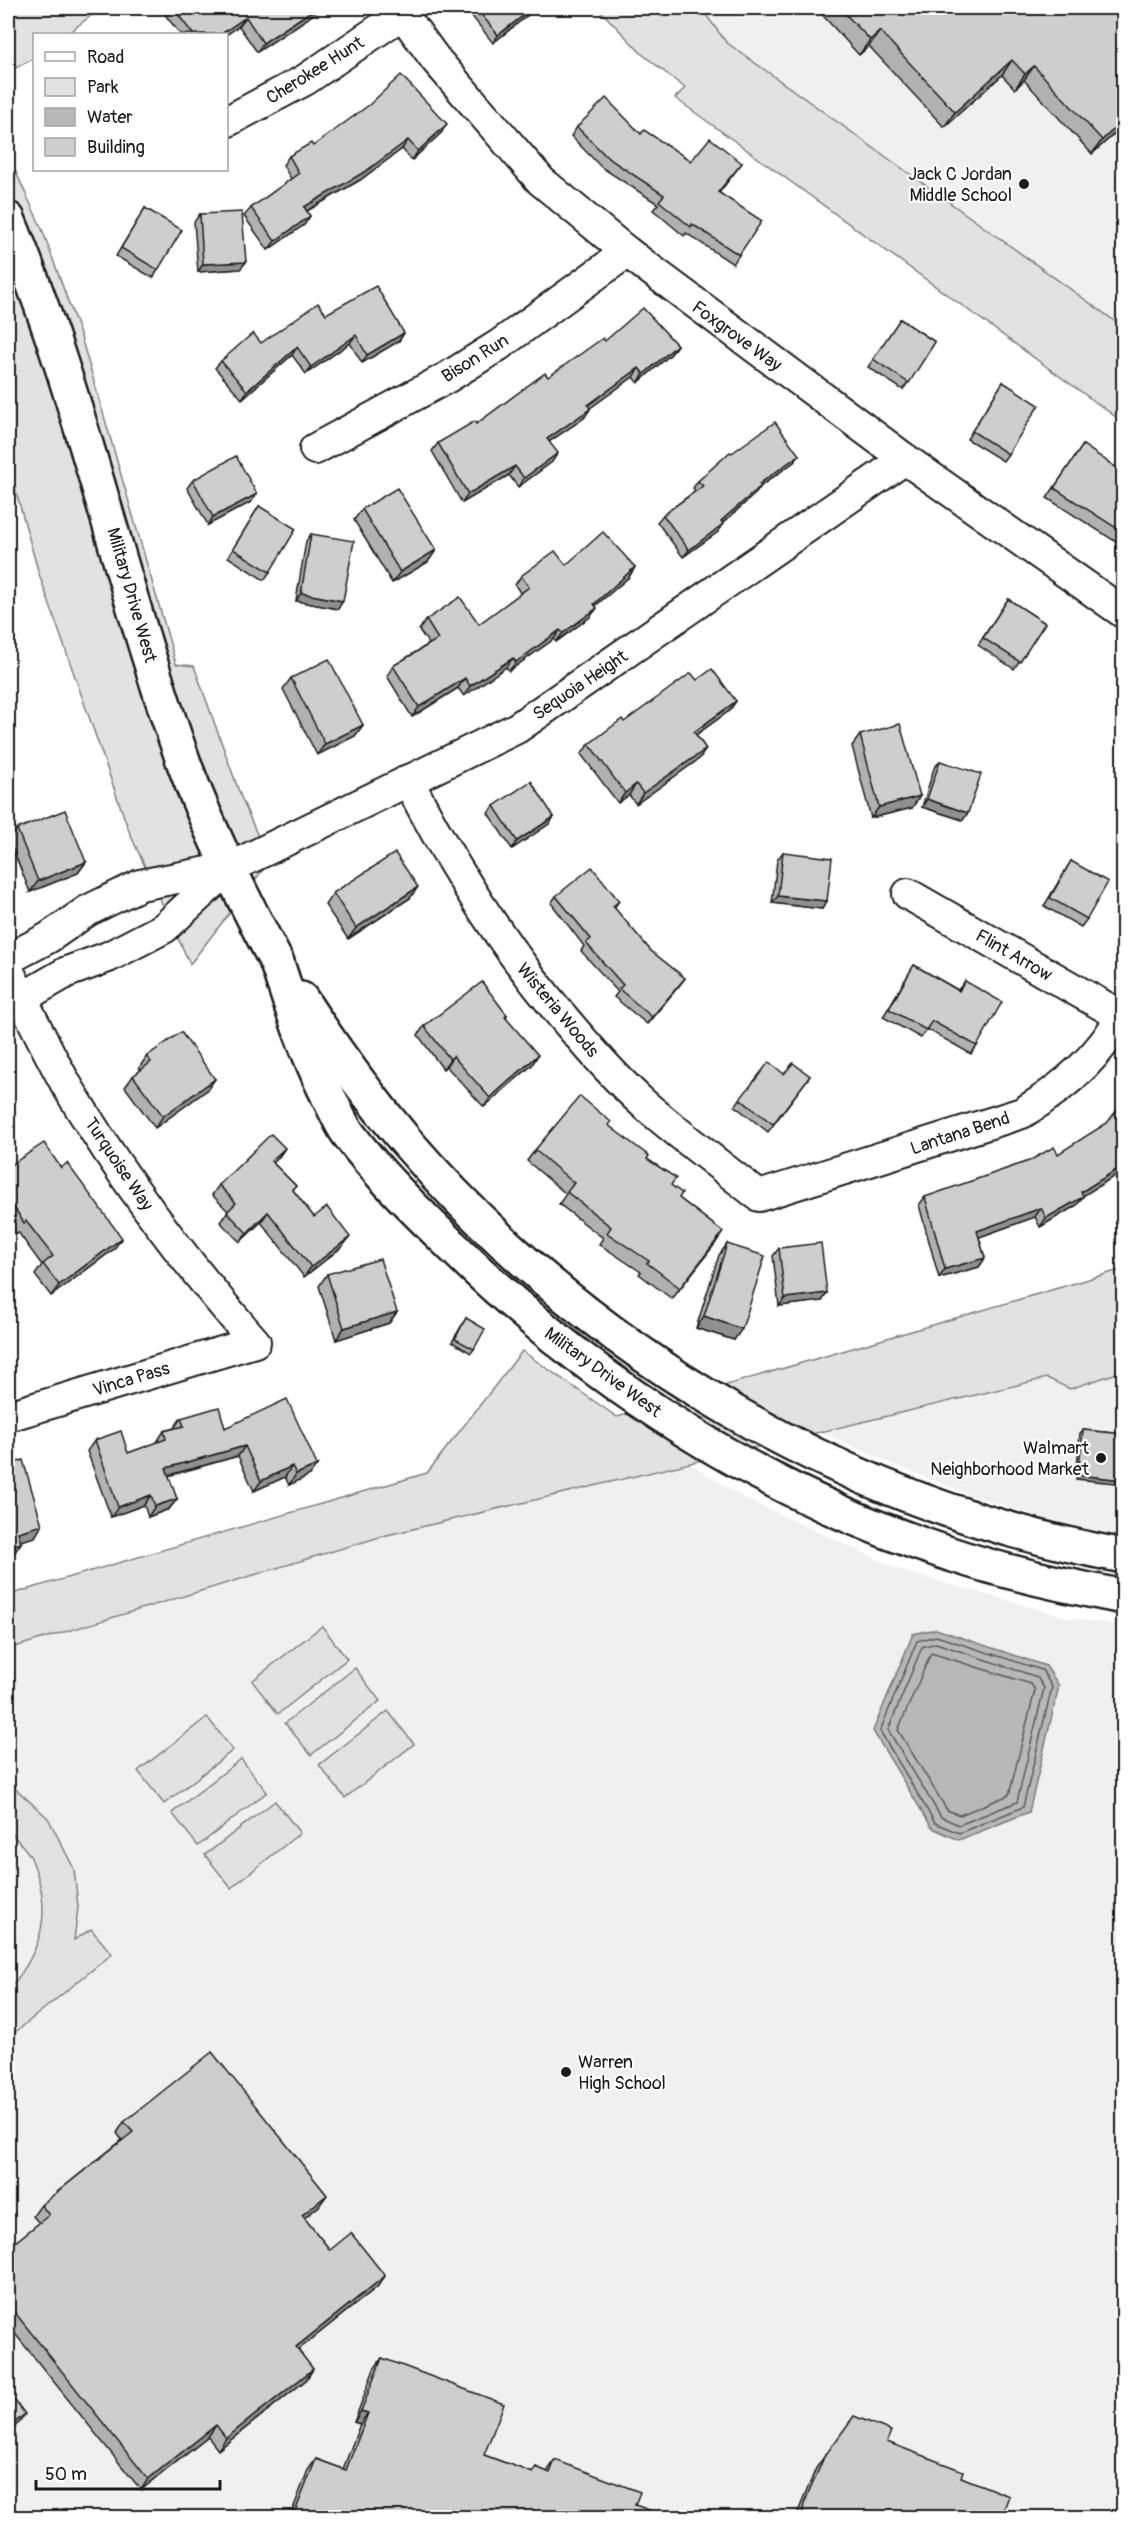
<svg xmlns="http://www.w3.org/2000/svg" width="1131" height="2525" font-family="Pangolin,sans-serif">
  <style>
    .built { fill: #f0f0f0 }
    .green { fill: #e2e2e2; stroke: #7f7f7f; stroke-width: 1.5 }
    .water { fill: #b8b8b8; stroke: #7a7a7a; stroke-width: 1.5 }
    .lines { fill: none; stroke-linecap: round; stroke-linejoin: round }
    .shore { stroke: #5a5a5a; stroke-width: 1.5 }
    .minor-casing { stroke: #1c1c1c; stroke-width: 34 }
    .tertiary-casing { stroke: #1c1c1c; stroke-width: 38 }
    .secondary-casing { stroke: #1c1c1c; stroke-width: 38 }
    .minor { stroke: #fff; stroke-width: 30 }
    .tertiary { stroke: #fff; stroke-width: 33 }
    .secondary { stroke: #fff; stroke-width: 33 }
    .wall { fill: #b1b1b1; stroke: #1c1c1c; stroke-width: 1.5 }
    .shaded-wall { fill: #909090; stroke: #1c1c1c; stroke-width: 1.5 }
    .building { fill: #cecece; stroke: #1c1c1c; stroke-width: 1.5 }
    .poi-dot { fill: #1c1c1c; stroke: #fff; stroke-width: 2 }
    .labels { text-anchor: middle; stroke-width: 4.5; stroke-linejoin: round; paint-order: stroke }
    .street-label { font-size: 18px; fill: #1c1c1c; stroke: #fff }
    .poi-label { font-size: 18px; fill: #1c1c1c; stroke: #fff; text-anchor: end }
  </style>
  <rect width="100%" height="100%" fill="#fff"/>
  <filter id="ink" filterUnits="userSpaceOnUse"><feTurbulence type="fractalNoise" baseFrequency=".0167" numOctaves="2"/><feDisplacementMap in="SourceGraphic" scale="12" xChannelSelector="R" yChannelSelector="G"/><feConvolveMatrix kernelMatrix="1 2 1 2 8 2 1 2 1" color-interpolation-filters="sRGB"/></filter>
  <g filter="url(#ink)">
    <g class="built">
      <polygon points="701,8 1123,8 1123,327 726,42"/>
      <polygon points="1123,1325 1123,1536 1053,1521 970,1495 885,1461 795,1420"/>
      <polygon points="522,1351 617,1417 744,1498 905,1572 1070,1618 1123,1626 1123,2517 8,2518 8,1595 427,1473"/>
    </g>
    <g class="green">
      <polygon points="15,8 101,8 67,34 34,34 34,58 8,72 8,12"/>
      <polygon points="598,8 701,8 726,42 1123,327 1123,422 675,98 685,88 642,54"/>
      <polygon points="8,155 42,229 81,337 176,664 194,666 241,797 269,862 190,964 130,834 39,574 8,463"/>
      <polygon points="1123,1269 1123,1371 1070,1389 1047,1378 383,1536 8,1649 8,1595 427,1473 522,1351 617,1417"/>
      <polygon points="322,1626 347,1659 278,1714 252,1681"/>
      <polygon points="355,1668 380,1701 311,1755 285,1723"/>
      <polygon points="388,1711 414,1744 345,1798 319,1765"/>
      <polygon points="207,1717 233,1750 164,1804 138,1771"/>
      <polygon points="241,1759 267,1792 198,1846 172,1813"/>
      <path d="M 8,1782 L 48,1818 L 74,1869 L 78,1907 L 74,1940 L 91,1929 L 112,1954 L 8,2038 L 8,1991 C 43,1949 54,1911 31,1858 C 26,1846 9,1836 8,1824 C 5,1810 7,1795 8,1782 Z"/>
      <polygon points="275,1801 300,1833 231,1888 205,1855"/>
    </g>
    <polygon class="water" points="936,1629 1046,1666 1059,1686 1029,1812 959,1840 932,1828 873,1731 913,1634"/>
    <g class="lines">
      <g class="shore">
        <polygon points="936,1636 1042,1670 1052,1687 1023,1807 959,1833 935,1823 880,1731 917,1641"/>
        <polygon points="936,1643 1037,1677 1044,1688 1017,1802 959,1825 941,1817 888,1730 922,1647"/>
        <polygon points="931,1653 1031,1684 1035,1690 1009,1795 960,1815 947,1810 898,1730"/>
      </g>
      <g class="minor-casing">
        <g id="minor">
          <polyline points="398,8 436,60 541,181 627,252 905,459 1124,613"/>
          <polyline points="226,122 305,80 402,14"/>
          <polyline points="315,449 448,377 499,345 627,252"/>
          <path d="M 408,780 C 454,871 507,953 573,1029 C 596,1056 619,1082 645,1105 C 682,1137 721,1166 759,1196 L 1022,1113 C 1063,1088 1102,1056 1124,1011"/>
          <polyline points="908,894 1121,1016"/>
          <polyline points="8,959 48,938 87,911 140,885 229,868 517,728 905,459"/>
          <path d="M 8,970 C 27,1008 45,1047 66,1084 C 120,1176 185,1262 255,1342 L 8,1416"/>
          <polyline points="22,998 67,972 108,957 164,928 229,868"/>
        </g>
      </g>
      <g class="tertiary-casing">
        <path id="tertiary" d="M 8,219 C 82,396 120,585 185,766 C 210,833 243,899 277,963"/>
      </g>
      <g class="secondary-casing">
        <g id="secondary">
          <path d="M 277,963 C 292,1009 307,1054 329,1098 C 335,1109 340,1122 347,1132 C 376,1172 413,1208 449,1243 C 589,1382 762,1493 950,1554 C 1007,1573 1066,1586 1124,1597"/>
          <path d="M 301,999 C 333,1048 367,1095 405,1140 C 589,1354 845,1505 1124,1556"/>
        </g>
      </g>
      <use href="#minor" class="minor"/>
      <use href="#tertiary" class="tertiary"/>
      <use href="#secondary" class="secondary"/>
    </g>
    <g class="wall">
      <polygon points="160,8 321,8 307,19 257,52 239,26 226,35 180,34"/>
      <polygon points="468,8 533,8 528,15 493,43 467,10"/>
      <polygon points="816,8 1124,8 1124,125 1092,154 1024,80 1015,89 1002,75 944,127 869,46 859,55"/>
      <polygon points="577,127 641,134 691,161 742,163 719,193 739,255 733,264 686,233 684,236 653,210 658,204 601,167 571,136"/>
      <polygon points="441,133 412,160 402,149 360,180 307,211 310,216 304,225 268,250 244,216 251,208 291,179 283,165 289,156 313,146"/>
      <polygon points="145,208 158,270 153,278 116,256"/>
      <polygon points="200,214 246,262 240,269 198,272 194,222"/>
      <polygon points="1124,242 1124,253 1118,250"/>
      <polygon points="326,314 404,333 399,341 362,363 350,343 306,374 292,355 242,399 215,368 221,361"/>
      <polygon points="900,319 935,342 903,390 868,367"/>
      <polygon points="605,341 677,345 671,354 638,383 633,377 590,408 590,409 584,418 549,442 552,462 518,487 509,475 462,503 432,451 438,443 476,424"/>
      <polygon points="1003,382 1008,454 1003,461 967,439"/>
      <polygon points="1083,445 1124,473 1124,547 1047,498"/>
      <polygon points="732,453 799,455 794,462 761,486 756,493 723,523 718,532 683,557 657,522 663,515 695,491 693,488 698,481"/>
      <polygon points="193,480 251,502 208,525 187,488"/>
      <polygon points="259,506 270,572 264,580 228,557"/>
      <polygon points="362,509 436,550 428,562 392,583 354,520"/>
      <polygon points="311,534 338,609 296,601 306,541"/>
      <polygon points="566,565 635,567 629,577 595,606 597,608 590,617 556,642 554,639 509,671 506,667 464,696 458,688 412,717 387,676 393,666 429,644 419,630 426,620 479,624 521,594 515,585 521,576"/>
      <polygon points="1008,599 1045,623 1014,669 978,645"/>
      <polygon points="291,678 363,725 355,736 317,755 283,689"/>
      <polygon points="697,680 736,701 729,711 696,735 706,749 699,759 636,804 629,795 618,803 581,754 589,744"/>
      <polygon points="860,735 912,808 871,818 852,746"/>
      <polygon points="940,761 963,820 922,807 934,768"/>
      <polygon points="494,806 549,824 512,849 488,813"/>
      <polygon points="17,829 86,862 78,873 30,892 9,840"/>
      <polygon points="783,852 827,901 822,909 772,903 777,860"/>
      <polygon points="1071,861 1087,919 1081,927 1044,906"/>
      <polygon points="333,893 410,898 348,939 325,905"/>
      <polygon points="556,896 619,901 614,908 651,951 685,978 647,1024 614,997 618,992 581,951 584,946 551,903"/>
      <polygon points="914,965 958,990 965,981 977,1046 971,1054 927,1029 921,1038 883,1017"/>
      <polygon points="507,1015 506,1018 532,1065 484,1107 446,1066 443,1069 418,1035 424,1026"/>
      <polygon points="147,1056 215,1079 207,1090 155,1128 125,1087 133,1076 141,1070 139,1068"/>
      <polygon points="784,1074 810,1076 768,1132 735,1106 740,1099"/>
      <polygon points="608,1125 647,1159 671,1185 679,1198 723,1232 672,1299 639,1274 641,1272 599,1244 603,1238 559,1204 566,1194 527,1161 535,1150"/>
      <polygon points="285,1148 278,1158 273,1163 296,1186 293,1190 314,1217 343,1246 304,1277 261,1222 240,1242 220,1222 228,1211 212,1195 219,1185"/>
      <polygon points="8,1167 61,1168 114,1249 51,1296 35,1275 42,1265 18,1232 16,1234 8,1221"/>
      <polygon points="1083,1196 1077,1205 1040,1227 1035,1217 979,1237 985,1258 979,1267 939,1278 919,1205 925,1197"/>
      <polygon points="727,1244 734,1340 696,1328 719,1255"/>
      <polygon points="779,1248 827,1293 822,1301 779,1306 773,1256"/>
      <polygon points="327,1274 397,1312 389,1323 336,1340 319,1286"/>
      <polygon points="466,1318 474,1349 471,1353 452,1342"/>
      <polygon points="181,1418 225,1428 310,1475 289,1485 285,1477 254,1491 238,1456 168,1476 177,1499 169,1509 148,1517 144,1505 111,1517 87,1451 95,1440 128,1453 157,1443 157,1442 164,1431 174,1428"/>
      <polygon points="1083,1430 1124,1434 1076,1479 1080,1433"/>
      <polygon points="124,2122 319,2206 304,2218 330,2250 385,2276 377,2287 298,2350 313,2369 306,2380 218,2450 208,2437 141,2490 8,2325 8,2248 39,2223 33,2216 41,2205 122,2140 117,2133"/>
      <polygon points="382,2358 484,2455 532,2473 536,2467 547,2472 555,2460 635,2505 649,2517 290,2517 308,2470 316,2459 343,2469 360,2424 354,2422 374,2369"/>
      <polygon points="887,2442 961,2477 1001,2517 796,2517 816,2468 824,2457"/>
    </g>
    <g class="shaded-wall">
      <polygon points="316,8 321,8 307,19 257,52 263,43"/>
      <polygon points="533,8 528,15 493,43 498,35"/>
      <polygon points="246,17 239,26 226,35 221,34"/>
      <polygon points="880,31 869,46 859,55 870,40"/>
      <polygon points="1012,60 1002,75 944,127 955,112"/>
      <polygon points="1034,66 1024,80 1015,89 1025,74"/>
      <polygon points="1124,120 1124,125 1092,154 1102,140"/>
      <polygon points="447,124 441,133 412,160 418,151"/>
      <polygon points="408,140 402,149 360,180 298,216 304,207"/>
      <polygon points="310,216 304,225 268,250 275,241"/>
      <polygon points="246,262 240,269 198,272 203,264"/>
      <polygon points="404,333 399,341 362,363 367,355"/>
      <polygon points="356,335 350,343 306,374 311,367"/>
      <polygon points="677,345 671,354 638,383 644,374"/>
      <polygon points="297,347 292,355 242,399 247,391"/>
      <polygon points="639,368 633,377 582,414 588,405"/>
      <polygon points="590,409 584,418 541,447 547,439"/>
      <polygon points="558,453 552,462 518,487 524,478"/>
      <polygon points="799,455 794,462 761,486 756,493 716,529 721,521 759,484"/>
      <polygon points="515,466 509,475 462,503 468,494"/>
      <polygon points="257,494 251,502 208,525 213,517"/>
      <polygon points="723,524 718,532 683,557 689,550"/>
      <polygon points="436,550 428,562 392,583 400,572"/>
      <polygon points="635,567 629,577 587,613 594,604"/>
      <polygon points="301,593 343,601 338,609 296,601"/>
      <polygon points="597,608 590,617 556,642 563,633"/>
      <polygon points="560,630 554,639 509,671 516,662"/>
      <polygon points="513,658 506,667 464,696 470,686"/>
      <polygon points="465,678 458,688 412,717 419,707"/>
      <polygon points="736,701 729,711 686,742 694,732"/>
      <polygon points="363,725 355,736 317,755 325,744"/>
      <polygon points="706,749 699,759 636,804 643,793"/>
      <polygon points="636,784 629,795 618,803 625,793"/>
      <polygon points="920,796 912,808 871,818 879,807"/>
      <polygon points="927,799 968,813 963,820 922,807"/>
      <polygon points="554,817 549,824 512,849 517,841"/>
      <polygon points="86,862 78,873 30,892 38,881"/>
      <polygon points="418,887 410,898 348,939 356,928"/>
      <polygon points="778,896 827,901 822,909 772,903"/>
      <polygon points="685,978 679,986 647,1024 652,1017"/>
      <polygon points="538,1055 532,1065 484,1107 490,1098"/>
      <polygon points="453,1056 446,1066 443,1069 450,1059"/>
      <polygon points="215,1079 207,1090 155,1128 163,1116"/>
      <polygon points="285,1148 278,1158 265,1171 271,1161"/>
      <polygon points="1124,1165 1124,1170 1075,1201 1081,1192"/>
      <polygon points="1083,1197 1077,1205 1040,1227 1046,1218"/>
      <polygon points="1041,1208 1035,1217 971,1240 977,1231"/>
      <polygon points="268,1212 261,1222 240,1242 247,1233"/>
      <polygon points="723,1232 715,1244 672,1299 680,1288"/>
      <polygon points="350,1237 343,1246 304,1277 311,1267"/>
      <polygon points="122,1238 114,1249 51,1296 59,1285"/>
      <polygon points="985,1258 979,1267 939,1278 945,1269"/>
      <polygon points="827,1293 822,1301 779,1306 785,1298"/>
      <polygon points="397,1312 389,1323 336,1340 344,1328"/>
      <polygon points="704,1316 742,1329 734,1340 696,1328"/>
      <polygon points="245,1446 238,1456 158,1478 166,1468"/>
      <polygon points="317,1465 310,1475 289,1485 296,1474"/>
      <polygon points="292,1466 285,1477 254,1491 261,1481"/>
      <polygon points="1078,1475 1124,1480 1124,1484 1076,1479"/>
      <polygon points="151,1495 144,1505 111,1517 118,1507"/>
      <polygon points="177,1499 169,1509 148,1517 155,1506"/>
      <polygon points="42,1525 35,1537 10,1544 18,1532"/>
      <polygon points="21,1543 13,1555 8,1556 8,1547"/>
      <polygon points="327,2195 319,2206 294,2226 302,2215"/>
      <polygon points="385,2276 377,2287 288,2358 296,2347"/>
      <polygon points="313,2369 306,2380 218,2450 226,2438"/>
      <polygon points="361,2411 368,2413 360,2424 354,2422"/>
      <polygon points="25,2414 19,2423 8,2432 8,2428"/>
      <polygon points="216,2425 208,2437 141,2490 148,2479"/>
    </g>
    <g class="building">
      <polygon points="173,8 316,8 263,43 246,17 221,34 193,34"/>
      <polygon points="476,8 533,8 498,35"/>
      <polygon points="840,8 1124,8 1124,120 1102,140 1034,66 1025,74 1012,60 955,112 880,31 870,40"/>
      <polygon points="401,75 447,124 418,151 408,140 366,171 304,207 310,216 275,241 251,208 299,173 289,156 311,143 313,146 369,105"/>
      <polygon points="606,98 641,134 644,130 691,161 710,138 742,163 718,192 762,221 739,255 692,224 691,227 659,201 664,195 608,158 577,127"/>
      <polygon points="145,208 182,230 158,270 121,248"/>
      <polygon points="242,212 246,262 203,264 200,214"/>
      <polygon points="376,286 404,333 367,355 356,335 311,367 297,347 247,391 221,361 253,333 261,343 318,303 326,314"/>
      <polygon points="643,308 677,345 644,374 639,368 588,405 590,409 547,439 558,453 524,478 515,466 468,494 438,443 475,421 476,424 545,373 548,377 603,338 605,341"/>
      <polygon points="900,319 935,342 909,383 873,359"/>
      <polygon points="1003,382 1039,405 1008,454 972,431"/>
      <polygon points="775,422 799,455 759,484 761,486 721,521 723,524 689,550 663,515 703,486 698,481 730,452 732,453"/>
      <polygon points="1083,445 1124,473 1124,533 1054,488"/>
      <polygon points="236,456 257,494 213,517 193,480"/>
      <polygon points="397,488 436,550 400,572 362,509"/>
      <polygon points="259,506 296,529 270,572 233,549"/>
      <polygon points="603,532 635,567 594,604 597,608 563,633 560,630 516,662 513,658 470,686 465,678 419,707 393,666 438,639 426,620 460,597 479,624 529,587 521,576 555,551 566,565"/>
      <polygon points="311,534 354,541 343,601 301,593"/>
      <polygon points="1008,599 1045,623 1020,662 983,638"/>
      <polygon points="329,659 363,725 325,744 291,678"/>
      <polygon points="712,669 736,701 694,732 706,749 643,793 636,784 625,793 589,744 622,719 624,722 691,673 697,680"/>
      <polygon points="900,724 920,796 879,807 860,735"/>
      <polygon points="940,761 981,774 968,813 927,799"/>
      <polygon points="531,781 554,817 517,841 494,806"/>
      <polygon points="65,810 86,862 38,881 17,829"/>
      <polygon points="783,852 832,858 827,901 778,896"/>
      <polygon points="395,853 418,887 356,928 333,893"/>
      <polygon points="1071,861 1108,882 1087,919 1050,898"/>
      <polygon points="592,867 619,901 613,906 651,951 685,978 652,1017 619,989 623,985 586,943 591,939 556,896"/>
      <polygon points="914,965 959,991 965,981 1002,1002 977,1046 932,1021 926,1030 889,1009"/>
      <polygon points="482,982 507,1015 505,1017 538,1055 490,1098 453,1056 450,1059 424,1026"/>
      <polygon points="181,1032 215,1079 163,1116 133,1076 151,1062 147,1056"/>
      <polygon points="769,1062 784,1074 793,1063 810,1076 773,1124 740,1099"/>
      <polygon points="580,1096 611,1122 608,1125 649,1156 647,1159 676,1178 671,1185 682,1193 679,1198 723,1232 680,1288 647,1263 649,1261 607,1233 611,1227 567,1192 574,1183 535,1150"/>
      <polygon points="1124,1101 1124,1165 1081,1192 1083,1197 1046,1218 1041,1208 977,1231 985,1258 945,1269 925,1197 1029,1161 1054,1147 1058,1154 1107,1123"/>
      <polygon points="271,1134 285,1148 271,1161 296,1186 292,1189 314,1217 327,1207 350,1237 311,1267 268,1212 247,1233 227,1212 236,1203 219,1185"/>
      <polygon points="44,1143 61,1168 67,1163 122,1238 59,1285 43,1264 53,1256 26,1221 24,1223 8,1198 8,1167"/>
      <polygon points="821,1243 827,1293 785,1298 779,1248"/>
      <polygon points="727,1244 765,1256 742,1329 704,1316"/>
      <polygon points="380,1259 397,1312 344,1328 327,1274"/>
      <polygon points="466,1318 485,1329 474,1349 455,1339"/>
      <polygon points="287,1399 317,1465 296,1474 292,1466 261,1481 245,1446 166,1468 177,1499 155,1506 151,1495 118,1507 95,1440 121,1431 128,1453 166,1439 164,1431 184,1426 181,1418 219,1407 225,1428"/>
      <polygon points="1083,1430 1124,1434 1124,1480 1078,1475"/>
      <polygon points="23,1460 42,1525 18,1532 21,1543 8,1547 8,1465"/>
      <polygon points="212,2052 327,2195 302,2215 330,2250 351,2233 385,2276 296,2347 313,2369 226,2438 216,2425 148,2479 8,2304 8,2248 49,2215 41,2205 133,2132 124,2122"/>
      <polygon points="382,2358 504,2404 484,2455 533,2473 536,2467 550,2473 555,2460 640,2492 635,2505 652,2511 649,2517 293,2517 316,2459 346,2470 368,2413 361,2411"/>
      <polygon points="8,2392 25,2414 8,2428"/>
      <polygon points="854,2416 891,2431 887,2442 963,2471 961,2477 1009,2496 1001,2517 802,2517 804,2504 824,2457"/>
    </g>
  </g>
  <g class="poi-dot">
    <circle cx="1024" cy="184" r="6"/>
    <circle cx="1101" cy="1458" r="6"/>
    <circle cx="566" cy="2072" r="6"/>
  </g>
  <g class="labels">
    <g class="street-label">
      <text transform="translate(315 70) rotate(-32)" y="6">Cherokee Hunt</text>
      <text transform="translate(737 336) rotate(36)" y="6">Foxgrove Way</text>
      <text transform="translate(475 358) rotate(-32)" y="6">Bison Run</text>
      <text transform="translate(132 595) rotate(74)" y="6">Military Drive West</text>
      <text transform="translate(580 685) rotate(-34)" y="6">Sequoia Height</text>
      <text transform="translate(1014 955) rotate(30)" y="6">Flint Arrow</text>
      <text transform="translate(558 1010) rotate(50)" y="6">Wisteria Woods</text>
      <text transform="translate(960 1133) rotate(-18)" y="6">Lantana Bend</text>
      <text transform="translate(119 1164) rotate(56)" y="6">Turquoise Way</text>
      <text transform="translate(603 1372) rotate(36)" y="6">Military Drive West</text>
      <text transform="translate(131 1379) rotate(-17)" y="6">Vinca Pass</text>
    </g>
    <g class="poi-label">
      <text x="1012" y="180">Jack C Jordan<tspan x="1012" dy="21">Middle School</tspan></text>
      <text x="1089" y="1454">Walmart<tspan x="1089" dy="21">Neighborhood Market</tspan></text>
      <text x="578" y="2068" text-anchor="start">Warren<tspan x="578" dy="21">High School</tspan></text>
    </g>
  </g>
  <rect width="1131" height="2525" fill="none" stroke="#fff" stroke-width="30"/>
  <rect x="15" y="15" width="1101" height="2495" fill="none" stroke="#1c1c1c" stroke-width="2" filter="url(#ink)"/>
  <rect x="33" y="33" width="195" height="138" fill="#ffffff" stroke="#a4a4a4" stroke-width="1.5"/>
  <rect x="45" y="52" width="30" height="9" fill="#ffffff" stroke="#a4a4a4" stroke-width="1.5"/>
  <text x="87" y="63" font-size="18" fill="#1c1c1c">Road</text>
  <rect x="45" y="78" width="30" height="18" fill="#e2e2e2" stroke="#a4a4a4" stroke-width="1.5"/>
  <text x="87" y="93" font-size="18" fill="#1c1c1c">Park</text>
  <rect x="45" y="108" width="30" height="18" fill="#b8b8b8" stroke="#a4a4a4" stroke-width="1.5"/>
  <text x="87" y="123" font-size="18" fill="#1c1c1c">Water</text>
  <rect x="45" y="138" width="30" height="18" fill="#cecece" stroke="#a4a4a4" stroke-width="1.5"/>
  <text x="87" y="153" font-size="18" fill="#1c1c1c">Building</text>
  <path d="M36 2480v9h184v-9" fill="none" stroke="#1c1c1c" stroke-width="3"/>
  <text x="45" y="2480" font-size="18" fill="#1c1c1c" stroke="#ffffff" stroke-width="4.5" paint-order="stroke">50 m</text>
</svg>
